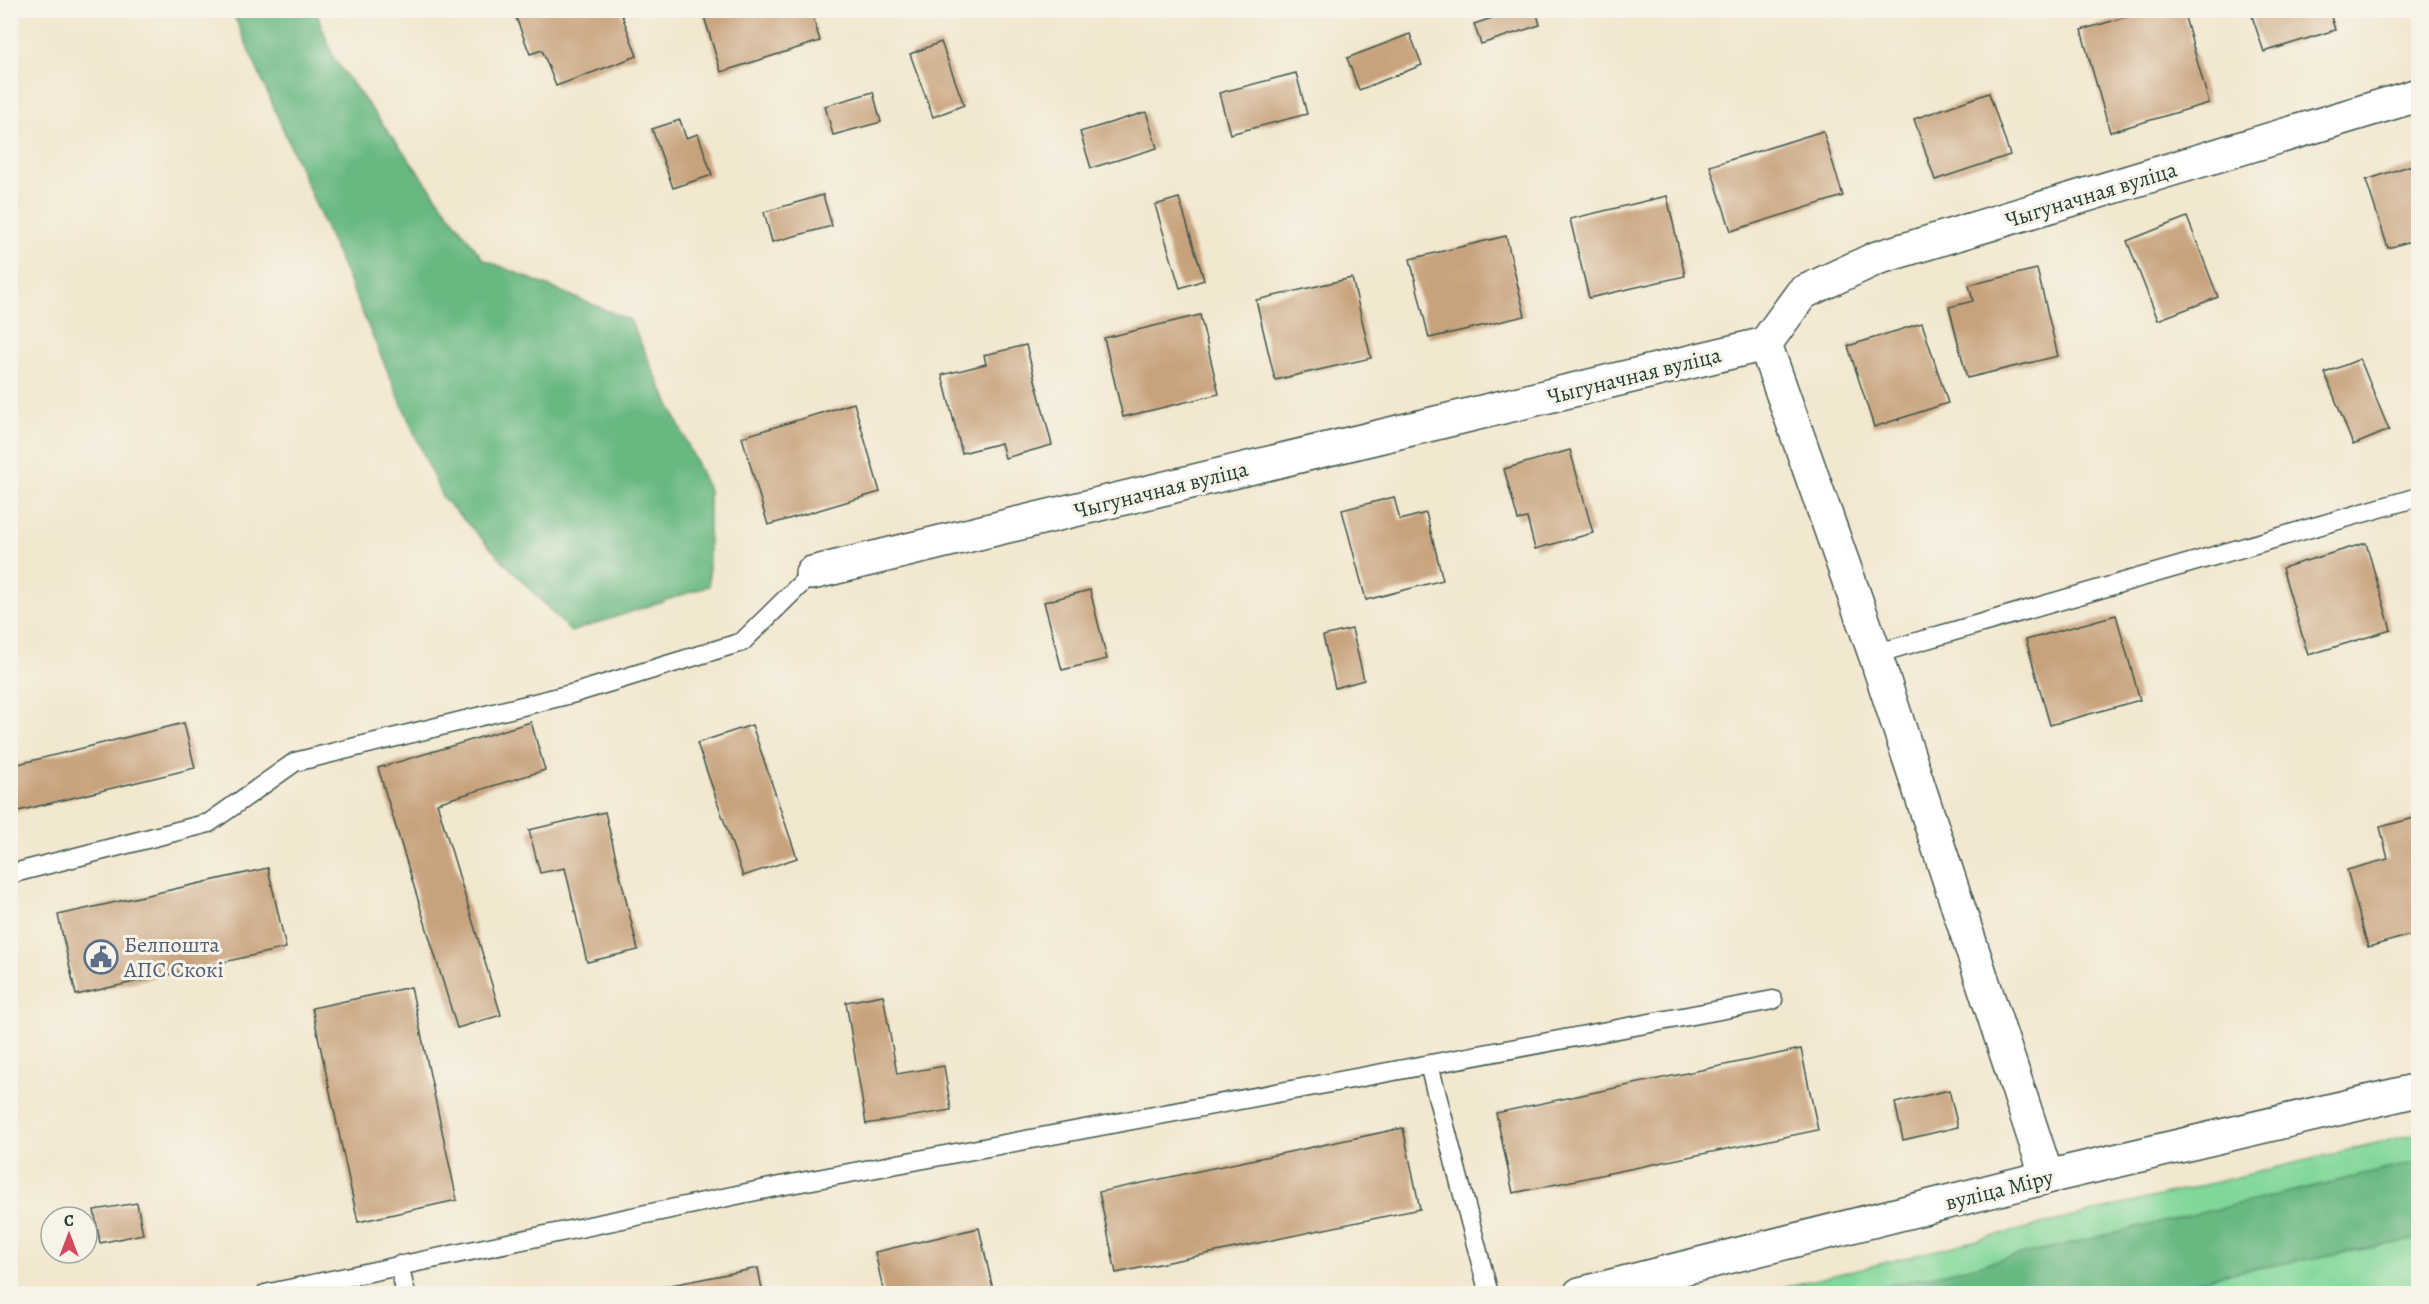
<svg xmlns="http://www.w3.org/2000/svg" width="2429" height="1304" font-family="Alegreya,serif">
  <style>
    .green { fill: #81d79a; stroke: #508a67; stroke-width: 1.5 }
    .forest { fill: #68b882; stroke: #447a5b; stroke-width: 1.5 }
    .building { fill: #c7a27c }
    .lines { fill: none; stroke-linecap: round; stroke-linejoin: round }
    .service-casing { stroke: #3f564b; stroke-width: 21 }
    .minor-casing { stroke: #3f564b; stroke-width: 36 }
    .tertiary-casing { stroke: #3f564b; stroke-width: 36 }
    .service { stroke: #fff; stroke-width: 18 }
    .minor { stroke: #fff; stroke-width: 33 }
    .tertiary { stroke: #fff; stroke-width: 33 }
    .labels { text-anchor: middle; stroke-width: 6; stroke-linejoin: round; paint-order: stroke }
    .street-label { font-size: 22px; fill: #1f3d34; stroke: #f7f3e8 }
    .service-label { font-size: 22px; fill: #4e5e75; stroke: #f7f3e8; text-anchor: start }
  </style>
  <rect width="100%" height="100%" fill="#f7f3e8"/>
  <filter id="ink" filterUnits="userSpaceOnUse"><feTurbulence type="fractalNoise" baseFrequency=".0167" numOctaves="2"/><feDisplacementMap in="SourceGraphic" scale="12" xChannelSelector="R" yChannelSelector="G"/><feConvolveMatrix kernelMatrix="1 2 1 2 8 2 1 2 1" color-interpolation-filters="sRGB"/></filter>
  <filter id="wash" filterUnits="userSpaceOnUse"><feTurbulence type="fractalNoise" baseFrequency=".008" numOctaves="4" result="noise"/><feDisplacementMap in="SourceGraphic" scale="24" xChannelSelector="R" yChannelSelector="G"/><feGaussianBlur stdDeviation="1.35" result="paint"/><feColorMatrix in="noise" values="0 0 0 0 0 0 0 0 0 0 0 0 0 0 0 0 0 1.4 0 .05"/><feComposite in="paint" operator="in"/></filter>
  <g filter="url(#wash)">
    <rect width="100%" height="100%" fill="#f2e7cf"/>
    <polygon class="green" points="2418,1133 2418,1293 1760,1293"/>
    <g class="forest">
      <polygon points="232,11 316,11 334,59 483,259 630,320 709,490 709,586 571,632 442,497"/>
      <polygon points="2418,1162 2418,1239 2215,1276 2170,1293 1858,1293"/>
    </g>
    <g id="blocks">
      <g class="building">
        <polygon points="513,10 620,10 637,56 556,86 542,50 530,54"/>
        <polygon points="702,10 811,10 820,41 721,72"/>
        <polygon points="1516,10 1536,10 1540,25 1481,44 1474,24"/>
        <polygon points="2150,10 2183,10 2209,103 2110,132 2081,30"/>
        <polygon points="2250,10 2329,10 2335,30 2264,52"/>
        <polygon points="1410,34 1422,65 1359,90 1347,58"/>
        <polygon points="941,42 964,105 933,117 910,54"/>
        <polygon points="1296,73 1307,114 1230,134 1219,93"/>
        <polygon points="873,92 881,122 833,135 825,106"/>
        <polygon points="1989,93 2010,155 1935,180 1914,119"/>
        <polygon points="1146,112 1157,148 1091,168 1080,132"/>
        <polygon points="680,120 686,138 698,134 712,175 673,188 652,129"/>
        <polygon points="1823,131 1843,196 1731,231 1710,166"/>
        <polygon points="2418,163 2418,239 2388,248 2366,180"/>
        <polygon points="823,195 832,226 772,242 764,212"/>
        <polygon points="1667,196 1685,276 1589,298 1570,219"/>
        <polygon points="1179,198 1204,280 1180,288 1155,205"/>
        <polygon points="2187,217 2218,297 2158,320 2127,241"/>
        <polygon points="1506,236 1525,316 1429,338 1410,259"/>
        <polygon points="2037,269 2058,356 1967,378 1949,307 1973,301 1969,285"/>
        <polygon points="1352,278 1371,358 1275,380 1256,300"/>
        <polygon points="1200,315 1219,394 1123,417 1104,338"/>
        <polygon points="1922,323 1948,403 1874,427 1848,346"/>
        <polygon points="1026,345 1052,445 1005,458 1001,443 962,453 942,375 986,364 984,355"/>
        <polygon points="2360,359 2389,430 2353,445 2325,373"/>
        <polygon points="854,403 880,492 768,525 742,437"/>
        <polygon points="1570,450 1593,533 1535,549 1527,518 1518,520 1504,469"/>
        <polygon points="1394,497 1400,520 1426,513 1443,580 1366,600 1342,510"/>
        <polygon points="2366,543 2391,630 2308,655 2282,568"/>
        <polygon points="1090,590 1107,659 1062,670 1044,602"/>
        <polygon points="2116,615 2140,700 2050,725 2026,640"/>
        <polygon points="1352,629 1364,680 1335,688 1323,636"/>
        <polygon points="531,722 545,770 437,803 501,1015 457,1028 378,768"/>
        <polygon points="184,723 195,768 10,813 10,766"/>
        <polygon points="752,725 797,858 743,876 697,743"/>
        <polygon points="605,812 638,950 587,962 565,868 540,873 529,830"/>
        <polygon points="2418,817 2418,933 2368,947 2347,870 2388,859 2380,827"/>
        <polygon points="268,868 286,948 76,995 58,915"/>
        <polygon points="411,987 457,1200 358,1222 312,1008"/>
        <polygon points="883,995 897,1074 944,1066 951,1110 866,1124 846,1002"/>
        <polygon points="1801,1049 1818,1130 1513,1193 1496,1113"/>
        <polygon points="1949,1090 1958,1127 1903,1140 1895,1103"/>
        <polygon points="1403,1128 1420,1209 1116,1273 1099,1192"/>
        <polygon points="137,1203 143,1234 100,1243 94,1210"/>
        <polygon points="979,1228 994,1294 884,1294 875,1252"/>
        <polygon points="758,1268 763,1294 636,1294 636,1292"/>
      </g>
    </g>
  </g>
  <g filter="url(#ink)">
    <use href="#blocks" fill-opacity="0" stroke="#3f564b" stroke-width="1.5"/>
    <g class="lines">
      <g class="service-casing">
        <g id="service">
          <polyline points="1875,654 2418,497"/>
          <polyline points="10,874 209,823 295,762 575,693 742,642 812,573"/>
          <polyline points="1429,1065 1489,1294"/>
          <polyline points="399,1265 406,1294"/>
          <polyline points="265,1294 780,1186 1773,1000"/>
        </g>
      </g>
      <g class="minor-casing">
        <g id="minor">
          <polyline points="1765,344 1875,654 2047,1177"/>
          <polyline points="812,573 1765,344 1802,293 1877,258 2418,95"/>
        </g>
      </g>
      <g class="tertiary-casing">
        <polyline id="tertiary" points="1580,1294 2047,1177 2418,1090"/>
      </g>
      <use href="#service" class="service"/>
      <use href="#minor" class="minor"/>
      <use href="#tertiary" class="tertiary"/>
    </g>
  </g>
  <defs>
    <g id="civic-ring" transform="scale(1.725)"><circle r="9.5" fill="#f7f3e8" stroke="#5c6f8a" stroke-width="1.5"/><path d="M-.6-6.5H3V-4.5H.6V-3L4-1V1h2V6H-6V1h2V-1L-.6-3ZM-1.2 2.5V6h2.4V2.5Z" fill="#5c6f8a"/></g>
  </defs>
  <g fill-rule="evenodd">
    <use href="#civic-ring" x="101" y="957"/>
  </g>
  <g class="labels">
    <g class="street-label">
      <text transform="translate(2091 194) rotate(-17)" y="8">Чыгуначная вуліца</text>
      <text transform="translate(1634 375) rotate(-14)" y="8">Чыгуначная вуліца</text>
      <text transform="translate(1161 489) rotate(-14)" y="8">Чыгуначная вуліца</text>
      <text transform="translate(1999 1189) rotate(-14)" y="8">вуліца Міру</text>
    </g>
    <g class="service-label">
      <text x="124" y="952">Белпошта<tspan x="124" dy="25">АПС Скокі</tspan></text>
    </g>
  </g>
  <rect width="2429" height="1304" fill="none" stroke="#f7f3e8" stroke-width="36"/>
  <g transform="translate(69 1235)"><circle r="28" fill="#f7f3e8" stroke="#a1aaa0" stroke-width="1.5"/>
  <path d="M0-4.5L10 22L0 15L-10 22Z" fill="#d1495b"/>
  <text y="-9" font-size="16" font-weight="bold" text-anchor="middle" fill="#1f3d34">С</text>
  </g>
</svg>
